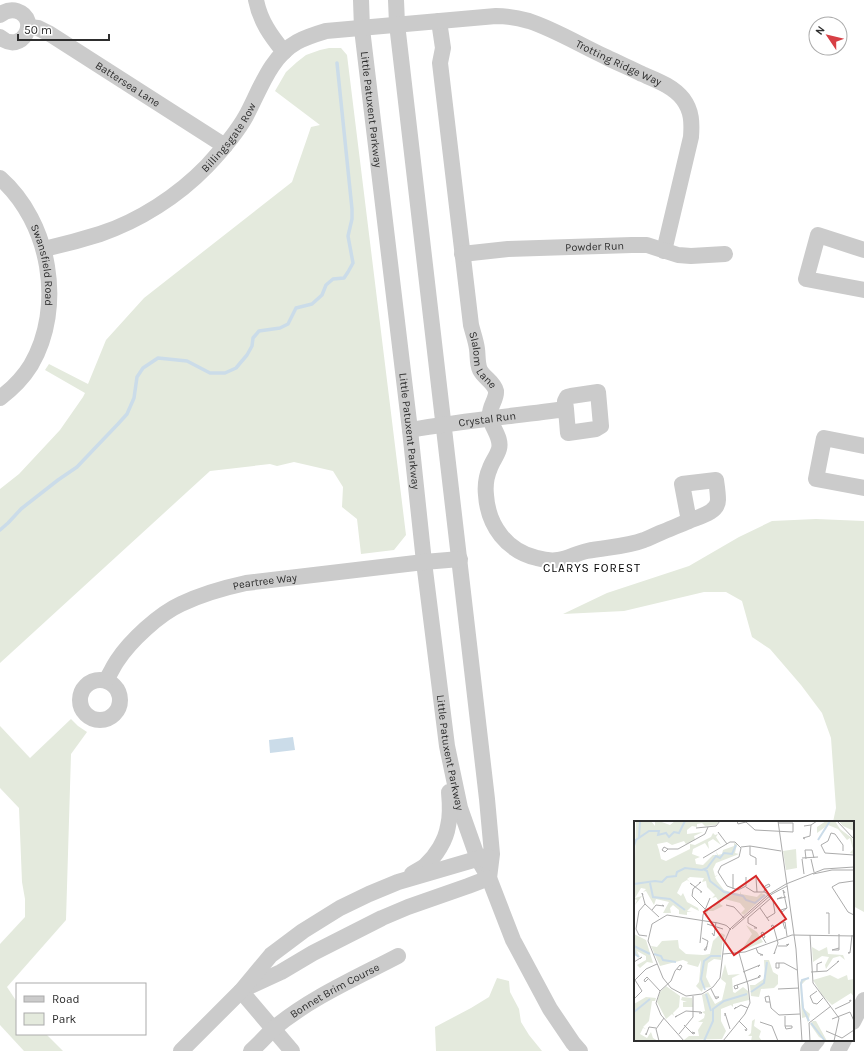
<svg xmlns="http://www.w3.org/2000/svg" width="864" height="1051" font-family="Karla,sans-serif">
  <style>
    .green { fill: #e4eadd }
    .water { fill: #cbdce9 }
    .lines { fill: none; stroke-linecap: round; stroke-linejoin: round }
    .stream { stroke: #cbdce9; stroke-width: 3.5 }
    .minor { stroke: #cbcbcb; stroke-width: 16 }
    .labels { text-anchor: middle; stroke-width: 4; stroke-linejoin: round; paint-order: stroke }
    .street-label { font-size: 11px; fill: #2e2e2e; stroke: #fff }
    .neighbourhood-label { font-size: 12px; letter-spacing: 1px; fill: #000; stroke: #fff }
    .inset-river { fill: none; stroke: #cbdce9; stroke-width: 2 }
    .inset-road { fill: none; stroke: #ababab; stroke-width: 1 }
    .view { fill: #d62828; fill-opacity: 0.15; stroke: #d62828; stroke-width: 2 }
    .inset-edge { fill: none; stroke: #2e2e2e; stroke-width: 2 }
  </style>
  <rect width="100%" height="100%" fill="#fff"/>
  <g class="green">
    <polygon points="329,48 341,48 347,55 406,535 394,550 361,554 357,519 342,507 343,487 333,471 294,462 277,466 270,464 210,471 0,663 0,489 19,474 60,430 83,397 85,393 45,370 49,364 88,384 106,340 144,298 292,182 311,127 320,125 275,91 286,72 297,62 306,55 320,50"/>
    <polygon points="816,519 864,521 864,912 853,906 853,822 833,822 836,808 831,738 822,713 801,685 770,649 752,637 742,601 726,592 704,592 624,611 563,614 607,593 689,566 739,537 772,521"/>
    <polygon points="71,719 78,726 87,732 71,754 66,920 7,987 17,1002 17,1034 46,1034 63,1051 24,1051 0,1025 0,944 25,917 25,899 22,882 19,808 0,788 0,726 30,758"/>
    <polygon points="497,978 509,981 510,992 519,1009 521,1022 529,1035 542,1051 436,1051 435,1027 471,1008 489,997"/>
  </g>
  <polygon class="water" points="293,737 295,750 270,753 269,740"/>
  <g class="lines">
    <polyline class="stream" points="0,530 8,523 21,509 58,480 77,467 96,447 118,424 127,414 134,398 137,377 143,368 158,358 187,361 210,373 225,373 236,368 247,355 252,346 253,338 259,331 280,328 288,324 296,308 312,304 322,295 326,285 333,279 344,278 348,272 353,263 348,236 352,219 352,209 337,63"/>
    <g class="minor">
      <path d="M 256,0 C 260,21 271,36 284,52"/>
      <path id="s1" d="M 361,0 L 362,29 L 410,430 L 424,562 L 447,746 L 460,808 L 478,859 L 489,878 L 513,940 L 550,1009 L 573,1043 L 580,1051"/>
      <polyline points="396,0 397,24 487,799 492,854 489,878"/>
      <path d="M 0,15 C 5,11 11,9 17,11 C 41,19 22,56 0,37"/>
      <path id="s2" d="M 439,21 L 443,48 L 440,63 L 471,325 C 473,333 476,341 477,349 C 478,356 477,364 480,370 C 484,378 494,382 496,391 C 497,400 488,407 490,418 C 492,428 502,438 499,449 C 497,456 492,462 490,468 C 486,477 485,486 486,495 C 488,526 507,551 537,558 C 544,560 551,561 558,560 C 568,559 577,553 587,551 C 606,547 626,547 644,540 C 650,538 655,535 660,533 C 670,529 679,525 689,521 L 682,484 L 716,480 C 717,487 718,493 718,500 C 718,513 698,517 689,521"/>
      <path id="s3" d="M 29,27 L 38,28 L 50,34 L 225,146"/>
      <path id="s4" d="M 0,178 C 50,222 65,307 31,365 C 23,378 12,389 0,398"/>
      <path id="s5" d="M 44,249 C 62,245 81,240 100,234 C 139,221 178,196 207,166 C 221,151 236,134 246,116 C 260,90 270,57 297,42 C 306,37 316,34 326,31 L 496,16 C 508,16 518,18 529,21 C 556,30 580,45 606,57 C 618,63 630,68 642,74 C 656,80 673,86 683,99 C 692,111 692,123 691,137 L 664,251"/>
      <polyline points="864,250 818,235 806,279 864,290"/>
      <path id="s6" d="M 462,254 L 508,249 L 632,245 L 647,245 L 678,255 L 691,256 L 725,254"/>
      <path id="s7" d="M 410,430 C 461,421 514,416 566,409 L 568,433 L 596,429 L 601,426 L 598,392 L 571,396 L 567,397 L 565,401 L 566,409"/>
      <polyline points="864,446 824,438 816,479 864,488"/>
      <circle cx="100" cy="700" r="20"/>
      <path id="s8" d="M 106,680 C 110,674 113,667 117,661 C 130,641 159,614 181,604 C 202,594 223,588 246,583 L 424,562 L 460,559"/>
      <path d="M 412,874 C 416,871 421,869 425,866 C 436,856 446,840 448,826 C 451,815 450,803 449,792"/>
      <polyline points="246,988 281,972 313,953 382,918 408,907 468,886 489,878"/>
      <polyline points="241,991 292,1051"/>
      <polyline points="853,1022 864,1000"/>
      <polyline points="181,1051 241,991 271,955 303,931 340,908 369,894 398,882 487,856"/>
      <path id="s9" d="M 251,1051 C 259,1044 266,1036 273,1029 C 310,998 356,978 398,956"/>
      <polyline points="808,1051 817,1040"/>
      <polyline points="838,1051 844,1040"/>
    </g>
  </g>
  <g class="labels">
    <g class="street-label">
      <text dy="4" stroke="none"><textPath href="#s5" startOffset="675">Trotting Ridge Way</textPath></text>
      <text dy="4" stroke="none"><textPath href="#s3" startOffset="115">Battersea Lane</textPath></text>
      <text dy="4" stroke="none"><textPath href="#s1" startOffset="110">Little Patuxent Parkway</textPath></text>
      <text dy="4" stroke="none"><textPath href="#s5" startOffset="222">Billingsgate Row</textPath></text>
      <text dy="4" stroke="none"><textPath href="#s6" startOffset="133">Powder Run</textPath></text>
      <text dy="4" stroke="none"><textPath href="#s4" startOffset="100">Swansfield Road</textPath></text>
      <text dy="4" stroke="none"><textPath href="#s2" startOffset="344">Slalom Lane</textPath></text>
      <text dy="4" stroke="none"><textPath href="#s7" startOffset="78">Crystal Run</textPath></text>
      <text dy="4" stroke="none"><textPath href="#s1" startOffset="434">Little Patuxent Parkway</textPath></text>
      <text dy="4" stroke="none"><textPath href="#s8" startOffset="196">Peartree Way</textPath></text>
      <text dy="4" stroke="none"><textPath href="#s1" startOffset="758">Little Patuxent Parkway</textPath></text>
      <text dy="4" stroke="none"><textPath href="#s9" startOffset="104">Bonnet Brim Course</textPath></text>
    </g>
    <g class="neighbourhood-label">
      <text x="592" y="572">CLARYS FOREST</text>
    </g>
  </g>
  <g transform="translate(634 821)">
    <rect width="220" height="220" fill="#fff"/>
    <path d="M 2,0 L 17,0 L 21,5 L 21,1 L 25,0 L 36,4 L 41,0 L 85,0 L 82,4 L 71,5 L 68,2 L 63,3 L 63,6 L 58,5 L 53,9 L 53,13 L 69,11 L 60,15 L 61,19 L 52,23 L 50,20 L 38,24 L 33,21 L 23,23 L 25,29 L 28,28 L 25,29 L 27,38 L 32,40 L 56,28 L 56,23 L 61,24 L 77,16 L 79,12 L 81,14 L 84,13 L 82,16 L 87,24 L 79,18 L 74,21 L 75,28 L 71,22 L 59,28 L 58,33 L 66,36 L 61,38 L 62,43 L 69,44 L 79,34 L 83,34 L 82,30 L 84,34 L 88,33 L 89,29 L 100,25 L 100,22 L 103,23 L 101,32 L 105,33 L 82,42 L 79,48 L 81,55 L 84,54 L 81,56 L 83,60 L 90,69 L 100,72 L 106,73 L 106,70 L 107,73 L 123,76 L 127,72 L 132,74 L 110,94 L 107,92 L 111,88 L 106,82 L 87,77 L 86,83 L 89,85 L 79,90 L 74,90 L 71,98 L 73,87 L 79,87 L 84,79 L 82,76 L 78,77 L 81,74 L 73,66 L 72,60 L 68,61 L 70,57 L 56,56 L 53,58 L 56,61 L 53,59 L 48,62 L 43,72 L 47,75 L 49,72 L 53,81 L 64,87 L 65,90 L 57,86 L 53,90 L 58,91 L 53,91 L 53,94 L 45,93 L 45,89 L 39,84 L 36,87 L 37,92 L 29,92 L 35,81 L 22,78 L 20,84 L 12,70 L 9,71 L 12,68 L 7,67 L 1,77 L 8,75 L 1,84 L 3,79 L 0,78 ZM 192,0 L 201,0 L 206,8 L 218,17 L 220,33 L 216,32 L 219,28 L 216,17 L 213,19 L 204,8 L 194,4 L 183,12 L 183,6 ZM 205,0 L 220,0 L 220,10 L 209,5 ZM 162,28 L 163,47 L 152,49 L 149,30 ZM 112,104 L 123,111 L 129,121 L 107,130 L 118,113 ZM 87,112 L 91,114 L 88,123 L 87,139 L 80,138 L 74,142 L 72,156 L 77,166 L 69,167 L 68,171 L 62,165 L 65,161 L 67,139 L 64,146 L 53,143 L 54,141 L 49,139 L 26,145 L 17,125 L 23,126 L 28,120 L 44,119 L 45,127 L 52,133 L 69,134 L 76,133 L 79,120 ZM 0,113 L 12,119 L 19,142 L 13,141 L 6,147 L 3,144 L 12,139 L 12,135 L 3,130 L 6,136 L 0,134 ZM 178,126 L 185,130 L 193,126 L 194,133 L 209,134 L 211,139 L 206,135 L 199,137 L 192,148 L 191,144 L 195,136 L 188,135 L 179,141 ZM 130,139 L 135,139 L 139,151 L 144,154 L 144,163 L 140,167 L 127,168 L 125,176 L 117,175 L 116,164 L 121,164 L 131,157 ZM 91,143 L 94,154 L 106,153 L 98,157 L 99,171 L 101,172 L 109,166 L 114,170 L 115,179 L 99,183 L 99,186 L 97,184 L 87,188 L 87,200 L 92,210 L 88,218 L 50,219 L 55,215 L 65,215 L 64,209 L 69,201 L 64,201 L 70,197 L 71,193 L 68,191 L 71,190 L 68,174 L 74,171 L 81,183 L 88,179 L 92,162 L 87,158 ZM 196,154 L 204,158 L 213,154 L 214,159 L 220,158 L 220,176 L 217,172 L 198,184 L 188,174 L 179,159 ZM 176,155 L 167,164 L 170,188 L 176,193 L 174,202 L 172,196 L 168,197 L 166,161 ZM 32,165 L 46,175 L 45,186 L 39,192 L 40,195 L 38,193 L 32,198 L 23,181 L 26,171 ZM 12,176 L 22,177 L 21,180 L 18,180 L 15,200 L 9,206 L 12,208 L 9,207 L 6,213 L 13,217 L 17,211 L 19,217 L 24,220 L 0,220 L 0,183 ZM 48,176 L 58,177 L 59,186 L 49,186 L 49,181 L 53,181 L 47,179 ZM 121,198 L 120,205 L 127,210 L 125,216 L 128,220 L 117,220 L 118,215 L 114,215 L 117,212 L 118,200 ZM 179,200 L 182,200 L 193,220 L 185,216 L 176,203 Z" fill="#e4eadd"/>
    <path class="inset-river" d="M 5,17 L 6,0M 184,19 L 196,0M 0,25 L 2,19 L 15,10 L 25,10 L 24,14 L 32,12 L 35,16 L 40,11 L 45,12 L 51,0M 69,48 L 73,50 L 76,60 L 90,71 L 109,75 L 112,79 L 121,82 L 131,74M 16,62 L 19,76 L 36,78 L 51,89M 0,63 L 21,60 L 28,61 L 33,56 L 42,55 L 43,51 L 51,47 L 68,49 L 73,47 L 82,35 L 86,37 L 90,32 L 98,33 L 102,24M 0,125 L 16,133M 0,126 L 1,133 L 5,136M 20,133 L 27,135 L 29,139 L 42,141M 71,169 L 67,158 L 70,140 L 77,135 L 87,135M 117,171 L 130,162 L 133,141M 72,173 L 77,190M 0,191 L 16,178M 175,200 L 169,187 L 167,163 L 168,159 L 175,157M 177,202 L 191,220M 70,220 L 79,200 L 79,188 L 90,180 L 113,173"/>
    <path class="inset-road" d="M 103,0 L 104,3 L 112,1 L 121,9 L 159,11 L 159,2 L 144,2M 144,0 L 162,128 L 168,220M 203,0 L 220,18M 170,5 L 177,4 L 183,0M 62,7 L 82,5 L 86,0M 84,11 L 93,23M 171,18 L 169,17 L 176,15 L 177,4M 116,25 L 116,34 L 122,37 L 122,44M 107,26 L 116,25 L 147,30M 34,28 L 30,26 L 28,29 L 31,31 L 34,28 L 44,28 L 71,13 L 74,6M 209,30 L 209,24 L 201,13 L 197,12 L 194,20 L 187,24 L 191,32 L 220,34M 69,37 L 96,21 L 101,21 L 107,27 L 105,36 L 87,45 L 84,51 L 93,65 L 104,69 L 112,65 L 112,56M 168,37 L 184,36M 168,38 L 170,53M 172,38 L 171,29 L 178,29 L 180,37M 177,38 L 180,51M 99,53 L 99,68M 179,53 L 198,49 L 220,49M 122,57 L 123,71M 219,60 L 205,62 L 198,66 L 214,91 L 220,94M 65,62 L 67,61 L 59,68 L 58,75 L 71,88M 152,63 L 190,48 L 220,46M 58,64 L 56,62 L 68,71 L 66,71M 112,66 L 120,71 L 131,71 L 139,80 L 141,92 L 133,97M 130,71 L 131,65 L 135,63 L 136,65 L 132,67M 151,72 L 149,69 L 153,87 L 147,89 L 148,91 L 153,87M 9,74 L 8,72 L 11,83 L 25,96M 148,76 L 143,78 L 152,76M 11,83 L 5,90 L 2,108 L 5,114 L 13,115M 92,84 L 100,86 L 110,97M 126,87 L 135,100M 18,89 L 22,84 L 30,85 L 28,84M 192,92 L 195,92 L 195,113M 73,103 L 89,108M 120,107 L 123,107 L 114,102 L 114,97 L 137,77M 98,108 L 138,73 L 153,65M 140,108 L 137,105 L 139,104 L 144,122 L 140,133 L 141,131M 151,108 L 149,102 L 151,101 L 153,115M 97,109 L 93,105 L 91,104 L 84,102 L 33,94 L 18,103 L 14,120 L 29,157 L 37,167 L 52,175 L 68,173 L 79,166 L 86,157 L 90,122 L 96,108 L 98,106 L 134,74 L 152,63M 78,112 L 80,115 L 82,101M 205,113 L 205,129 L 198,129 L 205,127M 176,114 L 179,162 L 205,197 L 200,220M 68,117 L 74,120 L 72,129 L 70,129 L 73,125M 129,117 L 131,116 L 129,111 L 127,112 L 129,117 L 132,122M 66,122 L 69,94 L 76,77M 144,125 L 153,125 L 155,123 L 152,124M 122,127 L 124,132 L 129,134 L 126,134M 216,131 L 214,132 L 216,132 L 218,114M 89,133 L 111,131 L 158,114 L 220,115M 0,141 L 8,136 L 6,138M 145,142 L 142,142 L 142,147 L 145,147 L 145,142 L 150,142 L 163,149M 43,148 L 46,149 L 48,145 L 46,144 L 41,150 L 37,160 L 26,170 L 22,182 L 27,194 L 50,220M 109,151 L 126,144 L 124,146M 177,151 L 193,150 L 205,140 L 203,141M 183,151 L 183,143 L 188,141M 14,158 L 11,161 L 10,159 L 13,156 L 26,170M 0,160 L 12,148 L 23,143M 103,164 L 100,165 L 101,168 L 104,167 L 103,164 L 126,156 L 126,154 L 124,156M 77,168 L 81,176 L 85,176 L 82,178 L 81,176M 144,168 L 165,167M 183,170 L 176,175 L 179,182 L 183,183 L 189,177M 0,178 L 8,170 L 1,159M 136,181 L 132,181 L 131,176 L 135,175 L 137,187 L 145,194 L 166,193M 102,186 L 100,188 L 107,184 L 114,187M 201,188 L 216,181 L 217,179 L 215,180M 43,195 L 41,196 L 52,190 L 67,191 L 68,192 L 65,192M 91,195 L 91,192 L 96,208M 151,195 L 151,205 L 158,205 L 158,207 L 152,208 L 151,205M 198,198 L 216,191 L 220,200M 105,200 L 113,208 L 112,210 L 111,208M 126,201 L 138,205 L 144,220M 50,204 L 59,213 L 61,212 L 58,211M 192,210 L 208,217 L 220,209M 12,212 L 12,214 L 15,206 L 22,207M 45,213 L 59,196 L 59,175M 25,220 L 22,208 L 30,197M 89,220 L 111,193 L 116,182 L 114,164 L 105,132M 176,220 L 175,202 L 197,185"/>
    <path class="view" d="M 122,55 L 152,98 L 100,134 L 70,91 Z"/>
    <rect width="220" height="220" class="inset-edge"/>
  </g>
  <rect x="16" y="983" width="130" height="52" fill="#ffffff" stroke="#ababab"/>
  <rect x="24" y="996" width="20" height="6" fill="#cbcbcb" stroke="#ababab"/>
  <text x="52" y="1003" font-size="12" fill="#2e2e2e">Road</text>
  <rect x="24" y="1013" width="20" height="12" fill="#e4eadd" stroke="#ababab"/>
  <text x="52" y="1023" font-size="12" fill="#2e2e2e">Park</text>
  <g transform="translate(828 36) rotate(305)"><circle r="19" fill="#ffffff" stroke="#ababab"/>
  <path d="M0-3L7 15L0 10L-7 15Z" fill="#d73f45"/>
  <text y="-6" font-size="11" font-weight="bold" text-anchor="middle" fill="#2e2e2e">N</text>
  </g>
  <path d="M18 34v6h91v-6" fill="none" stroke="#2e2e2e" stroke-width="2"/>
  <text x="24" y="34" font-size="12" fill="#2e2e2e" stroke="#ffffff" stroke-width="3" paint-order="stroke">50 m</text>
</svg>
